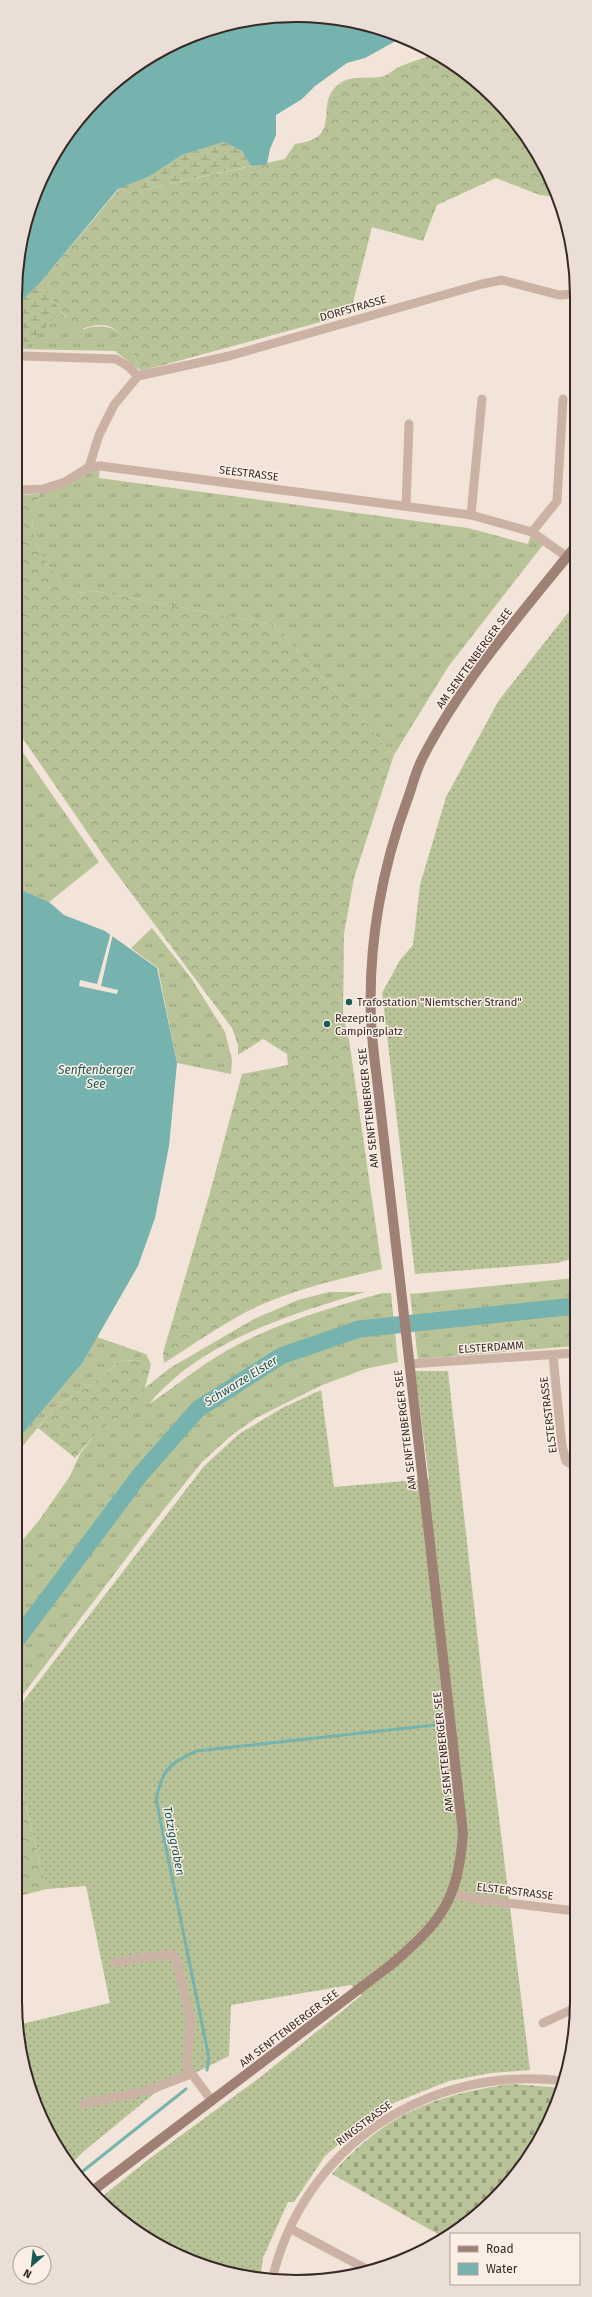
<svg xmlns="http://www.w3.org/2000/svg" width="592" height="2297" font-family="'Fira Sans',sans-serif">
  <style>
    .grass { fill: url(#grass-tufts) }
    .forest { fill: url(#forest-crowns) }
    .wetland { fill: url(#wetland-marsh) }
    .cemetery { fill: url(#cemetery-stones) }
    .garden { fill: url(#garden-dots) }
    .water { fill: #76b2ae }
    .pier { fill: #f3e4d9 }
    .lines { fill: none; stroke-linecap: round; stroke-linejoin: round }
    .stream { stroke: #76b2ae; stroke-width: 3 }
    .river { stroke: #76b2ae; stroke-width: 17 }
    .street { stroke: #ccb2a4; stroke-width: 9 }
    .secondary { stroke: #9f8075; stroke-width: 10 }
    .poi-dot { fill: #195a58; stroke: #faeee5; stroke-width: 1.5 }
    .labels { text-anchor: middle; stroke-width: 3; stroke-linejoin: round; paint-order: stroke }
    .street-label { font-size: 11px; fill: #362926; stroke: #faeee5 }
    .poi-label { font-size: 11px; fill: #362926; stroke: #faeee5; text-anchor: start }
    .water-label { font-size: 12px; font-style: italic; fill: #195a58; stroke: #faeee5 }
    .rim { fill: none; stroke: #362926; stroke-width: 2 }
  </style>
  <defs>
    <pattern id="grass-tufts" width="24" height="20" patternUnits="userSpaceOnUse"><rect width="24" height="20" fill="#b9c398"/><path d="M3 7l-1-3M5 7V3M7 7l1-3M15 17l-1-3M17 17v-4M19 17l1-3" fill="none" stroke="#979e7c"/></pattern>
    <pattern id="forest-crowns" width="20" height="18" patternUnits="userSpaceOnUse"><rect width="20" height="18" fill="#b9c398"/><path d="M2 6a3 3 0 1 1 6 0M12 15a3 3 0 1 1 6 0" fill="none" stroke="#979e7c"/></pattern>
    <pattern id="wetland-marsh" width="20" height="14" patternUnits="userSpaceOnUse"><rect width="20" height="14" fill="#b9c398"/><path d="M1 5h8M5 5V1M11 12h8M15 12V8" fill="none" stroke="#979e7c"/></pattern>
    <pattern id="cemetery-stones" width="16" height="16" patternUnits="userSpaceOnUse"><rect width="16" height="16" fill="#b9c398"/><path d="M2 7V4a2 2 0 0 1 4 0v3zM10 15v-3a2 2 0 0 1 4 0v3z" fill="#979e7c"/></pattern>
    <pattern id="garden-dots" width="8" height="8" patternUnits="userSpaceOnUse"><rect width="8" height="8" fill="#b9c398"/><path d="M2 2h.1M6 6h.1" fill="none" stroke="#979e7c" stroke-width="1.8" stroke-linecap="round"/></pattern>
  </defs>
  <rect width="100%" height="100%" fill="#f3e4d9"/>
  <g class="grass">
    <path d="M 40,283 L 65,317 L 84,329 C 123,319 127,342 141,371 L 115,351 L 17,349 L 17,305 Z"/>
    <path d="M 100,466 L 99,478 L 468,528 L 528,544 L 532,532 L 546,541 L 448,667 L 394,755 L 274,625 L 94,591 L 77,593 L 73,597 C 52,572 25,543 34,508 C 35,503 39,493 43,489 C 53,482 87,471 100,466 Z"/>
    <polygon points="17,744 99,862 49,902 17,888"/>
    <polygon points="152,928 191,978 225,1032 232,1060 231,1074 177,1063 158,968 131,948"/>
    <polygon points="575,1278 575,1346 418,1359 410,1294"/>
    <path d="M 329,1292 L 365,1292 C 289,1315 201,1341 149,1404 C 175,1387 199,1366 226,1351 C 276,1323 329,1308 383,1293 L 391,1293 L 398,1362 L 365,1369 L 320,1386 L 256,1418 L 232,1435 L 202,1462 L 153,1523 L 15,1705 L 16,1548 L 40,1519 L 70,1476 L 80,1454 L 97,1432 L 138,1400 L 145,1388 L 170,1368 L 254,1319 L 298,1300 Z"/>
    <polygon points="97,1337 146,1354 151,1364 136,1360 120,1361 99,1379 55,1407 16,1454 16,1442 83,1362"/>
  </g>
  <g class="forest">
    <path d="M 435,54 L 495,97 L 548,172 L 556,197 L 540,195 L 496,178 L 437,205 L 423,241 L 372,227 L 350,314 L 141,371 C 133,354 123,323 99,325 C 90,326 84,329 74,328 L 40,283 L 120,188 L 128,193 L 285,159 L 295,144 C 346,138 312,104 339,84 C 350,75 368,79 381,77 C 387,76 392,71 397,68 C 409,62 422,59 435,54 Z"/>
    <path d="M 40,494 C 18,534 48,567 73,597 L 77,593 L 94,591 L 274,625 L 394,755 L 354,878 L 344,934 L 343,1016 L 349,1040 L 382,1269 C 336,1280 289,1290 246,1312 C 218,1327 191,1346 164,1363 L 163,1353 L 209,1196 L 242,1074 L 288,1065 L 287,1054 L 263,1039 L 238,1055 L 238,1045 L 232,1028 L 105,858 L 17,730 L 17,515 L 22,514 L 20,495 Z"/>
    <polygon points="136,1360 151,1364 145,1388 138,1400 129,1410 97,1432 75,1458 38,1428 55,1407 99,1379 120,1361"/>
    <polygon points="15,1761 47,1889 15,1897"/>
  </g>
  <g class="wetland">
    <polygon points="224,142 242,151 251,166 128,193 120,188 150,176 182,155"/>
    <polygon points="40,283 61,311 24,349 17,349 17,305"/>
  </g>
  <path class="cemetery" d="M 512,2084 L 563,2088 C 553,2131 503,2198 467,2224 C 460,2229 451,2233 443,2237 L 332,2174 C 386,2114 433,2095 512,2084 Z"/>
  <g class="garden">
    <polygon points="575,604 575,1258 557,1263 415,1274 382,993 400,960 413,945 420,885 446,797 499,700"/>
    <path d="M 415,1371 L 448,1371 L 483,1687 L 530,2070 L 491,2073 L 449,2081 L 396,2102 L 373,2115 L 325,2156 L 294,2202 L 288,2202 L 263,2258 L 260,2279 C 193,2267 149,2246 99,2199 L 149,2159 L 263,2075 L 362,1995 L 351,1985 L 231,2005 L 229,2056 L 155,2093 L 84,2151 L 71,2164 L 36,2108 L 20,2056 L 17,2025 L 110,2003 L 86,1886 L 47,1889 L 15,1761 L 15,1712 L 204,1466 L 239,1434 L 282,1408 L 321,1390 L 334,1487 L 429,1479 Z"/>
  </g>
  <g class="water">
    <path d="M 278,16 L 333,17 L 401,38 L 365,58 L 347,63 L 315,86 L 302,99 L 276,115 L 276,135 L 270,149 L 267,164 L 251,166 L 242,151 L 224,142 L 182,155 L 150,176 L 118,189 L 40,283 L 17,305 C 17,290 16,275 17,260 C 18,250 22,240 24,230 C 47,133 126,49 224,24 C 241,20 260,19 278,16 Z"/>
    <polygon points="17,888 49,902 64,915 105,931 157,968 177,1063 169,1146 155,1218 138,1266 83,1362 16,1442"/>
  </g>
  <polygon class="pier" points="111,932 113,934 101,986 118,990 117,994 79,986 80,980 97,984"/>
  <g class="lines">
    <g class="stream">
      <path d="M 207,2070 L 209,2058 L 156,1799 C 163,1769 169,1763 197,1751 L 435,1725"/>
      <polyline points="78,2175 186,2089"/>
    </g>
    <polyline class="river" points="16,1641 140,1475 198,1409 281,1356 359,1329 575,1306"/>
    <g class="street">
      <polyline points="23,356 116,359 129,367 138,376"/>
      <polyline points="89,467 100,466 471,515 532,532 567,557"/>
      <polyline points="17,490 43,489 65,482 89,467 99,435 114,405 138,376 229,356 482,284 502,280 559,295 575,294"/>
      <polyline points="406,506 409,424"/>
      <polyline points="471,515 482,399"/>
      <polyline points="532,532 557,501 563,399"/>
      <polyline points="553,1356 562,1446 566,1461 575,1467"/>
      <polyline points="409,1364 575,1353"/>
      <polyline points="453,1894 482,1900 575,1911"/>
      <polyline points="115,1962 171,1954 176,1959 191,2022 186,2066 212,2101"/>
      <polyline points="543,2023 575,2008"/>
      <polyline points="83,2104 149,2090 191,2074"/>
      <polyline points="291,2229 370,2271"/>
      <path d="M 272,2280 C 303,2146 429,2064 564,2081"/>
    </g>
    <path class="secondary" d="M 91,2192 L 392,1964 C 442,1921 458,1900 463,1833 L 380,1105 C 377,1076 372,1047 371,1019 C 368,944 382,867 408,798 C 413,784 416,770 423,757 C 463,680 520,615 575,547"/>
  </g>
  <g class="poi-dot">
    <circle cx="349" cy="1002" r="4"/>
    <circle cx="327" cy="1024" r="4"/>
  </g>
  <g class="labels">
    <g class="street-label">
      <text transform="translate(353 308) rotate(-16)" y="4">DORFSTRASSE</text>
      <text transform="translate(249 473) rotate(7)" y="4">SEESTRASSE</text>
      <text transform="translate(474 658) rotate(-54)" y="4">AM SENFTENBERGER SEE</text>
      <text transform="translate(368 1108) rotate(-96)" y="4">AM SENFTENBERGER SEE</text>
      <text transform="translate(491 1347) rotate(-4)" y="4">ELSTERDAMM</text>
      <text transform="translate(548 1415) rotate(-97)" y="4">ELSTERSTRASSE</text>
      <text transform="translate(405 1430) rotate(-97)" y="4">AM SENFTENBERGER SEE</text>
      <text transform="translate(443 1752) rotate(-96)" y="4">AM SENFTENBERGER SEE</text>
      <text transform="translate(515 1891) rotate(7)" y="4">ELSTERSTRASSE</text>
      <text transform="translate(289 2028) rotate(-37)" y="4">AM SENFTENBERGER SEE</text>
      <text transform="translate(364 2123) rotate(-37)" y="4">RINGSTRASSE</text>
    </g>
    <g class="poi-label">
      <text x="357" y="1006">Trafostation "Niemtscher Strand"</text>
      <text x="335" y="1022">Rezeption<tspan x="335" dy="13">Campingplatz</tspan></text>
    </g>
    <g class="water-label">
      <text x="96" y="1074">Senftenberger<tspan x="96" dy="14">See</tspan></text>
      <text transform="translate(241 1381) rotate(-32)" y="4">Schwarze Elster</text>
      <text transform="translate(174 1841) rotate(79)" y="4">Totziggraben</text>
    </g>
  </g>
  <path d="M0 0H592V2297H0ZM296 22H296A274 274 0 0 1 570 296V2001A274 274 0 0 1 296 2275H296A274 274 0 0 1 22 2001V296A274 274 0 0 1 296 22Z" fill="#eaded6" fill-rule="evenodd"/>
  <path class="rim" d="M296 22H296A274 274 0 0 1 570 296V2001A274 274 0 0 1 296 2275H296A274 274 0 0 1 22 2001V296A274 274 0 0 1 296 22Z"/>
  <rect x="450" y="2233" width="130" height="52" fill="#faeee5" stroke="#ac9f99"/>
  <rect x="458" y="2246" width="20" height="6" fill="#9f8075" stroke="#ac9f99"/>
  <text x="486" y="2253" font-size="12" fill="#362926">Road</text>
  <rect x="458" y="2263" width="20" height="12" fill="#76b2ae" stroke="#ac9f99"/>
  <text x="486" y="2273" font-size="12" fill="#362926">Water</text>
  <g transform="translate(32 2265) rotate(208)"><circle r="19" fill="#faeee5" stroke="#ac9f99"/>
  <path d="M0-3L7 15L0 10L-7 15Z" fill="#195a58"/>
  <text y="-6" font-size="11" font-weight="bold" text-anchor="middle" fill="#362926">N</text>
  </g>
</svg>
